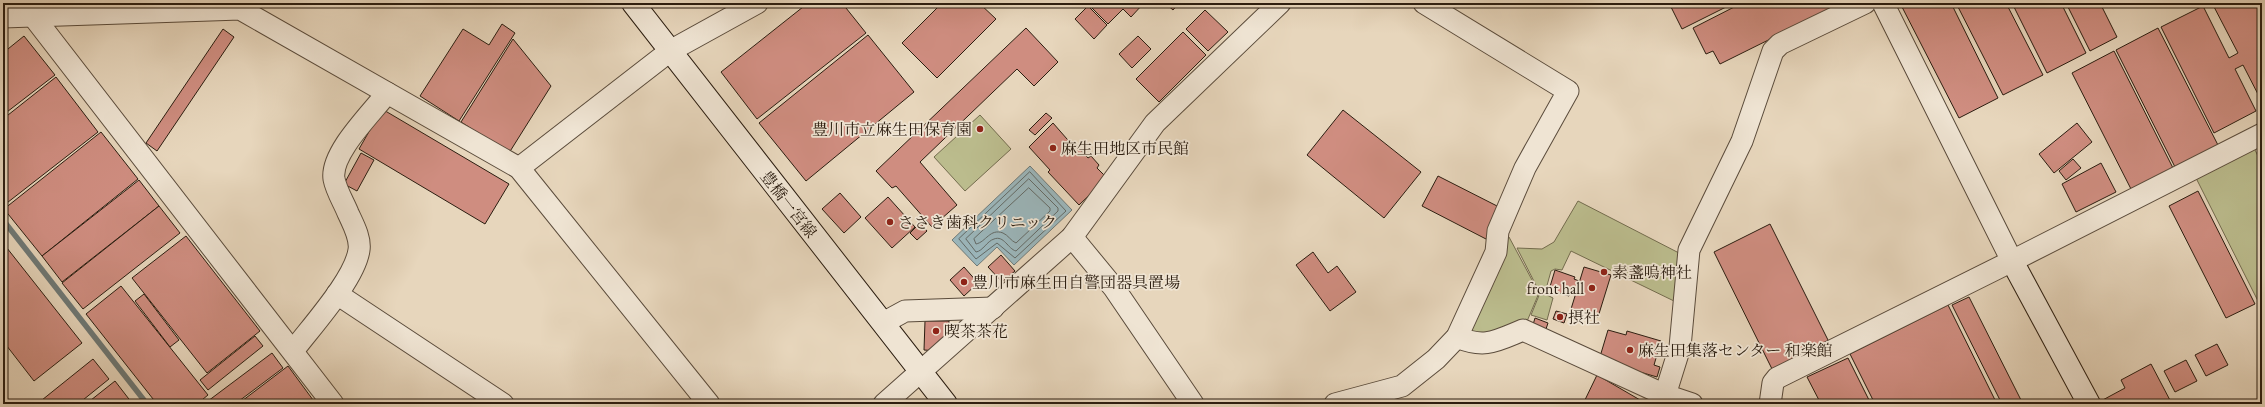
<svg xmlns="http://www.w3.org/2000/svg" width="2265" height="407" font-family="'EB Garamond','Noto Serif JP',serif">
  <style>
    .green { fill: #bbbc8d; stroke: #736c4e }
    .water { fill: #9bb6bb; stroke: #6e7977 }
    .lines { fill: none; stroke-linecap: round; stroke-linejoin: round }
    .shore { stroke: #636a66; stroke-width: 1 }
    .stream { stroke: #6e7977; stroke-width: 5.5 }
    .building { fill: #cf8d80; stroke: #2b1d10 }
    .minor-casing { stroke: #5a4b3b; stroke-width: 23 }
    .secondary-casing { stroke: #2b1d10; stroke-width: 24 }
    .minor { stroke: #efe4d3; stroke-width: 21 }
    .secondary { stroke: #efe4d3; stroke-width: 22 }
    .poi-dot { fill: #8f2418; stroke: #efe4d3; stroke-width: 1.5 }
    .labels { text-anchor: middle; stroke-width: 3.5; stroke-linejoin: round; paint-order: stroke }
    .poi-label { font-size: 16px; fill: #2b1d10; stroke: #efe4d3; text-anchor: start }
    .street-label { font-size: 16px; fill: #2b1d10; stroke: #efe4d3 }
  </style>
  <rect width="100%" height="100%" fill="#e7d6bc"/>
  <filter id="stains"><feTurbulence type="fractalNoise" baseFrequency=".005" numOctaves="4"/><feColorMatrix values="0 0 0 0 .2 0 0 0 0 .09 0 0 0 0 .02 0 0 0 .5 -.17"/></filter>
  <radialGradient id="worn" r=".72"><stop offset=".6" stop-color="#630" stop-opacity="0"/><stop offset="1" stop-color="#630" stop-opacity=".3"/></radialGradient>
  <g class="green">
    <polygon points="980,115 1011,149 965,191 934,157"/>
    <polygon points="2253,146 2262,164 2262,304 2260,305 2195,176"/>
    <polygon points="1578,201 1679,253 1674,301 1571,251 1562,270 1555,269 1551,271 1546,289 1547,295 1553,298 1547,320 1531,315 1540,293 1517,248 1542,249 1554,242"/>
    <polygon points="1504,237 1509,237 1539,293 1525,326 1469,336"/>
  </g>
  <polygon class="water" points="1030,166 1072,210 1014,265 997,247 977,266 952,240"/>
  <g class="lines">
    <g class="shore">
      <polygon points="1030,172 1066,211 1015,258 997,243 976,259 959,239"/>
      <path d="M 1029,179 L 1058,208 L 1058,211 L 1016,251 C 1008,249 1004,235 994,239 C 987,241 983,251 976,252 L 966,239 Z"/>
      <path d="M 1029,188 L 1050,208 L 1050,211 L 1016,243 C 1011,241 1008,235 1003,233 C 990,228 986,242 976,244 L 974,239 Z"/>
    </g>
    <polyline class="stream" points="3,220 147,404"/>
  </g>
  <g class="building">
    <polygon points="808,3 842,3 866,33 757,119 721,72"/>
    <polygon points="942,3 959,3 963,8 968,3 979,3 996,19 937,78 902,43"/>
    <polygon points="1091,3 1143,3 1143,4 1131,17 1123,9 1108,24 1089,5"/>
    <polygon points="1165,3 1179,3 1173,10"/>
    <polygon points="1235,3 1244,3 1240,7"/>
    <polygon points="1669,3 1734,3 1682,29"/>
    <polygon points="1742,3 1843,3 1720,64 1713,51 1706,54 1693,28"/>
    <polygon points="1906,3 1951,3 1998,98 1959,118 1901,5"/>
    <polygon points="1956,3 2006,3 2043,75 2003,95"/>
    <polygon points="2012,3 2061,3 2086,53 2047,73"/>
    <polygon points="2066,3 2100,3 2117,37 2090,51"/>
    <polygon points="2212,3 2262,3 2262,102 2243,65 2235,69 2256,111 2214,133 2161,27 2203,6 2229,58 2238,53"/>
    <polygon points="1088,6 1107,25 1094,39 1075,19"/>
    <polygon points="1205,10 1228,32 1208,51 1186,29"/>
    <polygon points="502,24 515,33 459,121 420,96 463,29 489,45"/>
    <polygon points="1026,28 1058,62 1034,86 1017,69 920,162 957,205 932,227 896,186 892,188 876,171"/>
    <polygon points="2158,28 2219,147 2176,169 2116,50"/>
    <polygon points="223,29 234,37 157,151 146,143"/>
    <polygon points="1183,32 1206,55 1159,102 1136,79"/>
    <polygon points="868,35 914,92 806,181 759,123"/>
    <polygon points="24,36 55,75 3,115 3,53"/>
    <polygon points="1138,36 1151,49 1132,68 1119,54"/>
    <polygon points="513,39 551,86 509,153 461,122"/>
    <polygon points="2114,51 2174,170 2132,191 2072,73"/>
    <polygon points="56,77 98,132 3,206 3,119"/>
    <polygon points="382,109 509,184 485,224 359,149"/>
    <polygon points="1343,110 1421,172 1384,218 1307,155"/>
    <polygon points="1046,113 1052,118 1035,135 1029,130"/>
    <polygon points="1053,123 1074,147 1076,145 1088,158 1091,156 1099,165 1097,168 1107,178 1079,205 1048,172 1050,170 1029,147"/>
    <polygon points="2077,123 2092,142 2054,173 2039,154"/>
    <polygon points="101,132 138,179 42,256 4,209"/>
    <polygon points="361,153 374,160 357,191 344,184"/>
    <polygon points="2073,159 2081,168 2066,180 2059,171"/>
    <polygon points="2101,163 2116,192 2076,212 2062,184"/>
    <polygon points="1438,176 1501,208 1486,239 1422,206"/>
    <polygon points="139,180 159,206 62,282 42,256"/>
    <polygon points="2198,191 2255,304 2226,318 2169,206"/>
    <polygon points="840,193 861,217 844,233 822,209"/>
    <polygon points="888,197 915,227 892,248 865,218"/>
    <polygon points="159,206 180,233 83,309 62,283"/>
    <polygon points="920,223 927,231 917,240 910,233"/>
    <polygon points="1770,224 1829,342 1773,371 1714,252"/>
    <polygon points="186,236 260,331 207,373 132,278"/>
    <polygon points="3,243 82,343 34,381 3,341"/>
    <polygon points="1313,252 1328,273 1337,266 1356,292 1330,311 1296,265"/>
    <polygon points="1001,255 1015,271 1002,282 988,267"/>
    <polygon points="964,267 978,283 964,296 950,280"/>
    <polygon points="1584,267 1611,275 1598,317 1571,309"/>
    <polygon points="1555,270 1575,277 1574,279 1579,281 1575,295 1570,293 1569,296 1549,290"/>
    <polygon points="121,286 208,395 197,404 157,404 86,314"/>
    <polygon points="144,294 179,340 170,347 135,301"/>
    <polygon points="1969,297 2023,404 2002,404 1952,305"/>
    <polygon points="1948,305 1997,404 1875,404 1850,354"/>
    <polygon points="1556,311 1567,314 1564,323 1553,319"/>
    <polygon points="1535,318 1548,323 1545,332 1532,328"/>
    <polygon points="925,321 949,321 948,341 939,341 939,351 924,350"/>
    <polygon points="1608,330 1626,335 1627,331 1661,341 1654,365 1660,367 1657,377 1599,360"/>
    <polygon points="255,336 263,346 208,390 200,380"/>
    <polygon points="2217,344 2228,365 2206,376 2195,355"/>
    <polygon points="272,353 283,368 235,404 204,404"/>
    <polygon points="1848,358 1871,404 1821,404 1807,377"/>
    <polygon points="93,359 109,379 78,404 37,404"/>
    <polygon points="2186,360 2197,381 2175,392 2164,371"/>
    <polygon points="2151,364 2172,404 2100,404 2099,402 2125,388 2121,380"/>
    <polygon points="288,366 316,404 238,404"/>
    <polygon points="1597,375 1647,404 1583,404"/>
    <polygon points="115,381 132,403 86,404"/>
  </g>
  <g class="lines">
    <g class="minor-casing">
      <g id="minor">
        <polyline points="1883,3 2012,261"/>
        <polyline points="33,16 333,404"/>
        <polyline points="3,17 240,9 519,168 709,404"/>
        <polyline points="519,168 670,51 757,3"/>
        <polyline points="1072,237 1114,288 1193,404"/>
        <polyline points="337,294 503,404"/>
        <polyline points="883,323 905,311 993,308"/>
        <path d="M 1457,337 C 1485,349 1496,341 1523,330 L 1665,395 L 1692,404"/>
        <path d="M 293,351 C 311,327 355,279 359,250 C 361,238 353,224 348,213 C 344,203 336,190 334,179 C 330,153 372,113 387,93"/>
        <polyline points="1665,395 1680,347 1689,250 1742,141 1773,51 1780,44 1865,3"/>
        <polyline points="884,404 1072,237 1155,123 1280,3"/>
        <polyline points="1335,404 1402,386 1436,359 1457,337 1496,252 1498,231 1525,168 1568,91 1424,3"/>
        <polyline points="1770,404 1773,383 1777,378 2012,261 2262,134"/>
      </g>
    </g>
    <g class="secondary-casing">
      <g id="secondary">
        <polyline points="633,3 946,404"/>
        <polyline points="2012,261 2089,404"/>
      </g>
    </g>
    <use href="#minor" class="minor"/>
    <use href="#secondary" class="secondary"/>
  </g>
  <g class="poi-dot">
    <circle cx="980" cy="129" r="4"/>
    <circle cx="1053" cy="148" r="4"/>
    <circle cx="890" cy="222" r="4"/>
    <circle cx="1604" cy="272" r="4"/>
    <circle cx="964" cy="282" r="4"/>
    <circle cx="1592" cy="288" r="4"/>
    <circle cx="1560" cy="317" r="4"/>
    <circle cx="936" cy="331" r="4"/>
    <circle cx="1630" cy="350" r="4"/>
  </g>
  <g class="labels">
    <g class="poi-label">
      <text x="972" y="135" text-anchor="end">豊川市立麻生田保育園</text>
      <text x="1061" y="154">麻生田地区市民館</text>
      <text x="898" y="228">ささき歯科クリニック</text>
      <text x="1612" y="278">素盞嗚神社</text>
      <text x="972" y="288">豊川市麻生田自警団器具置場</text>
      <text x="1584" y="294" text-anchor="end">front hall</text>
      <text x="1568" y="323">摂社</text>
      <text x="944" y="337">喫茶茶花</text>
      <text x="1638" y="356">麻生田集落センター 和楽館</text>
    </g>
    <g class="street-label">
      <text transform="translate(789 204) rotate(52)" y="6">豊橋一宮線</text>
    </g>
  </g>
  <rect width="2265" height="407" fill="none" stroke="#e7d6bc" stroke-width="16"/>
  <rect x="4" y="4" width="2257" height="399" fill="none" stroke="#2b1d10" stroke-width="2"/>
  <rect x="8" y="8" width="2249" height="391" fill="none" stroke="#2b1d10"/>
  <rect width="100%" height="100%" filter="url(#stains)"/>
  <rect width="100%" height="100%" fill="url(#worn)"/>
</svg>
